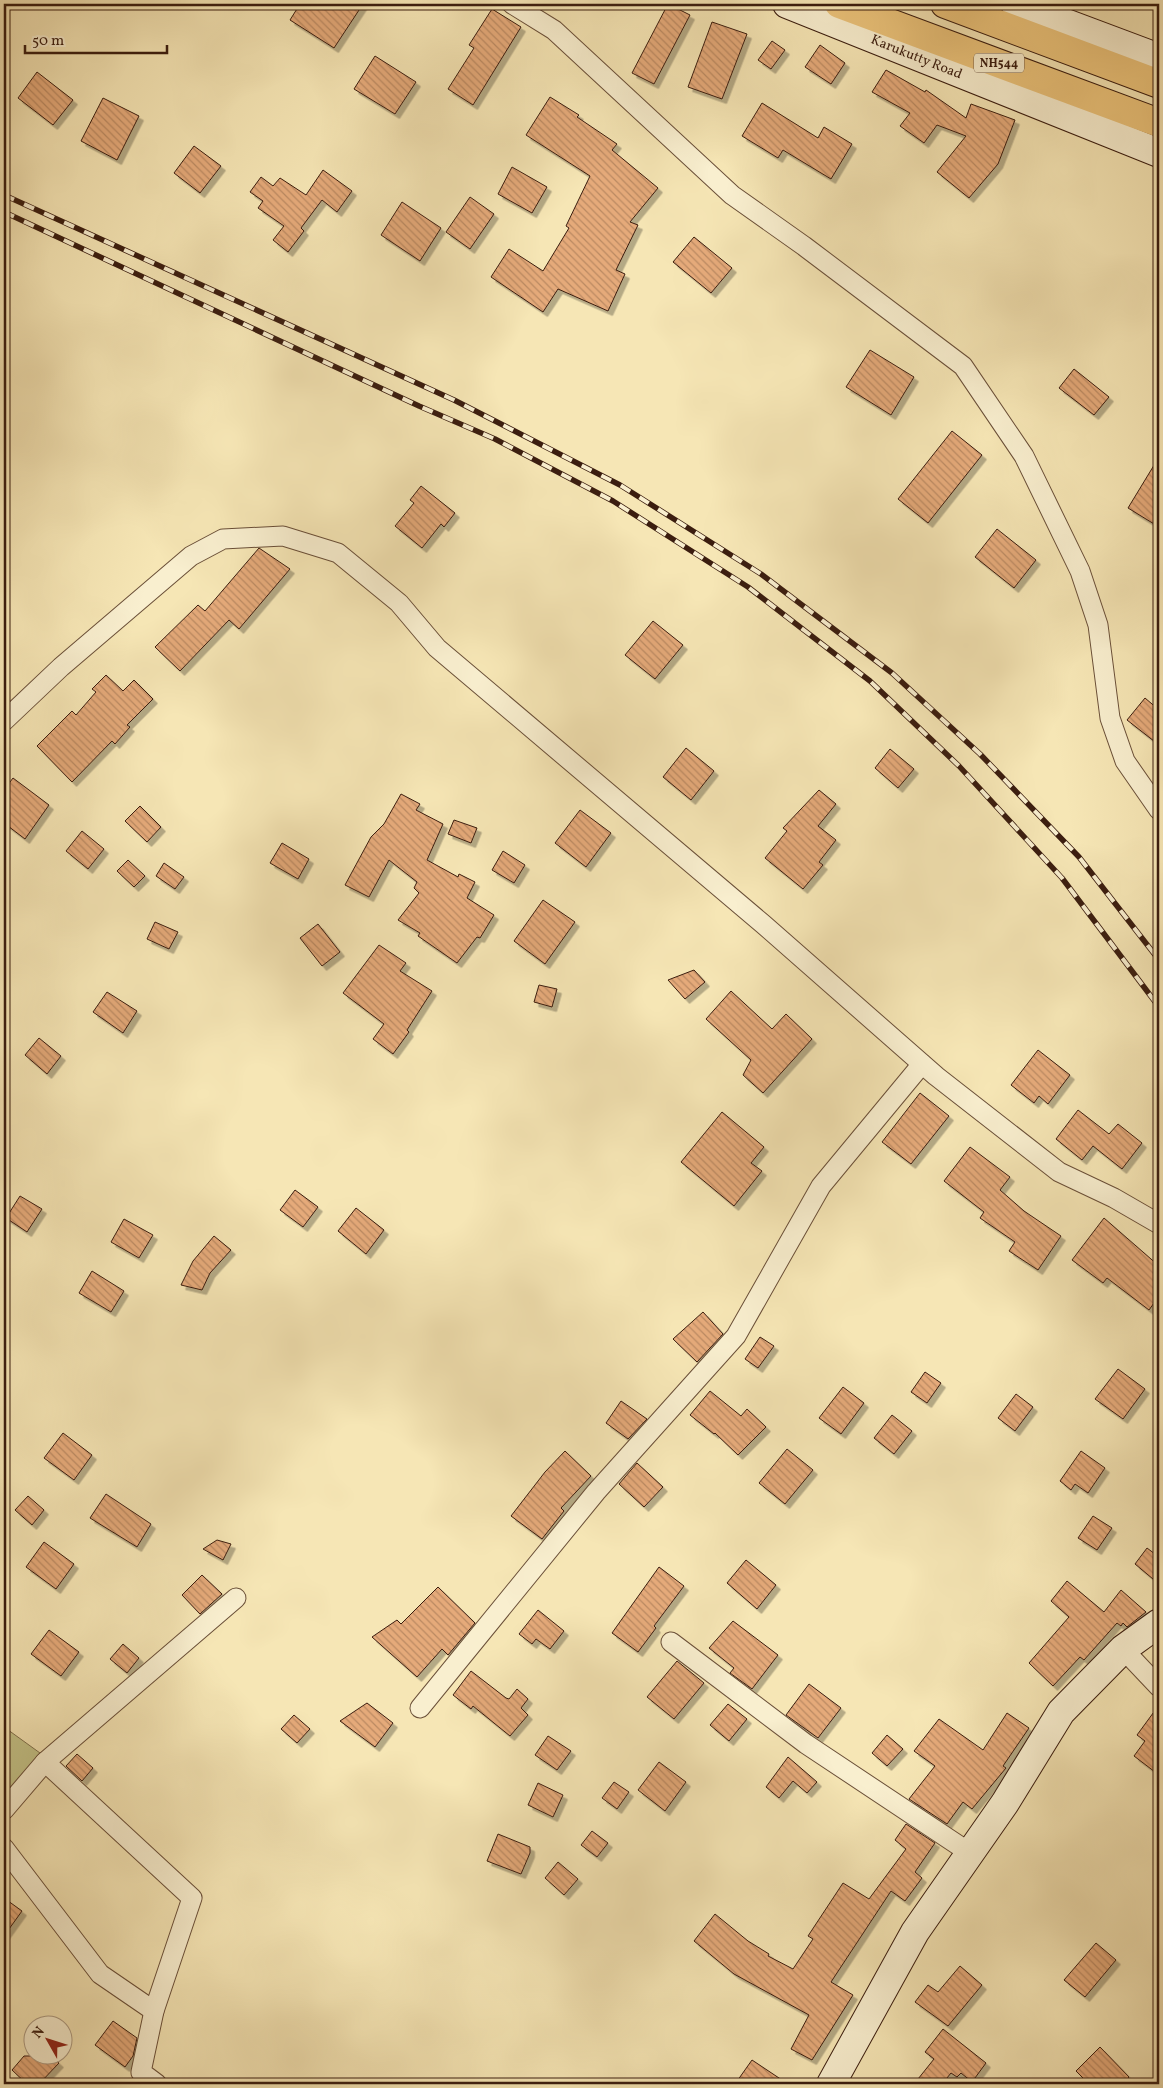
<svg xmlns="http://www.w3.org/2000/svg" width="1163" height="2088" font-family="Vollkorn,serif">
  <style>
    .grass { fill: #c4c388; stroke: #80704c }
    .building { fill: url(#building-back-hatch); stroke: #3b1d0f; filter: url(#shadow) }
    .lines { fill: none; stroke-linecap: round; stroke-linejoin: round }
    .street-casing { stroke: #6a4f38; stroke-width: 21 }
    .secondary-casing { stroke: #3b1d0f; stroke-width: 30 }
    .highway-casing { stroke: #3b1d0f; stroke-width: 30 }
    .street { stroke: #f9efcf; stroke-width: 19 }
    .secondary { stroke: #f9efcf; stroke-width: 28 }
    .highway { stroke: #ebc37a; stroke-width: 28 }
    .rail-casing { stroke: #3b1d0f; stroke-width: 5.5 }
    .rail { stroke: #f9efcf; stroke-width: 4; stroke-dasharray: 11; stroke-linecap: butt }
    .labels { text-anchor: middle; stroke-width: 5; stroke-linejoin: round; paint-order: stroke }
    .shield { fill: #f9efcf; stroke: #745c49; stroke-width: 1 }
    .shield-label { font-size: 12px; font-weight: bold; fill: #3b1d0f }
    .street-label { font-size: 14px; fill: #3b1d0f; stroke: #f9efcf }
  </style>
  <defs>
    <pattern id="building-back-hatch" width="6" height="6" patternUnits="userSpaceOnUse" patternTransform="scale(1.25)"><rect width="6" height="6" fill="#e5aa7a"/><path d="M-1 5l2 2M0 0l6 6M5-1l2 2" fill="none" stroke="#bb8a62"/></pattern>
    <filter id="shadow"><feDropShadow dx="4.5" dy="4.5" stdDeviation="0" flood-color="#0004"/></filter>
  </defs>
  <rect width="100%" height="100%" fill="#f6e6b5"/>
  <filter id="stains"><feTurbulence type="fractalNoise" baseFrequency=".004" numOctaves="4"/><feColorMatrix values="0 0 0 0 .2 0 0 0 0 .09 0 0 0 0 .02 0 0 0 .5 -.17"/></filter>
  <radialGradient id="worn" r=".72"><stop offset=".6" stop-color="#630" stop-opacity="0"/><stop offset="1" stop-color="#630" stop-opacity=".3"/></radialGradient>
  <polygon class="grass" points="4,1727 40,1753 4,1797"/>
  <g class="building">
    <polygon points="300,4 363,4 334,48 290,20"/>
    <polygon points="668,4 690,15 654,84 632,73"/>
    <polygon points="492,9 521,27 473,105 448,89 474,48 469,45"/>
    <polygon points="712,22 747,34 722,99 688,87"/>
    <polygon points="772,41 785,50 771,69 758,60"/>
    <polygon points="820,45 845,63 831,84 805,67"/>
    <polygon points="375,56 416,82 395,114 354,89"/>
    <polygon points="886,70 925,92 926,90 966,118 971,104 1015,120 998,164 969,198 937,172 966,136 937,125 924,143 900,126 910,113 872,92"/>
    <polygon points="37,72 73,100 53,125 18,98"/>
    <polygon points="550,97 579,115 577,117 617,144 612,150 658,188 630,222 638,225 616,270 625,274 608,311 558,289 543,312 491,277 509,249 543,271 569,228 566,226 590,176 526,135"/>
    <polygon points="103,98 139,116 117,160 81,141"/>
    <polygon points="762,103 818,138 824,127 852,144 831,179 783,150 778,158 742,136"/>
    <polygon points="194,146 221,166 200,193 174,173"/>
    <polygon points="512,167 547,187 532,213 498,194"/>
    <polygon points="323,170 352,191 337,212 322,200 301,228 304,231 288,252 273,240 284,226 258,208 263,201 250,192 261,177 273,186 280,178 306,195"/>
    <polygon points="470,197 494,214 470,249 446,232"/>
    <polygon points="402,202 441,228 420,261 381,235"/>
    <polygon points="694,237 732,268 711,293 673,262"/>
    <polygon points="870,350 914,377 891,415 846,387"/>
    <polygon points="1074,369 1109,397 1094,415 1059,388"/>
    <polygon points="952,431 982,455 928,523 898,499"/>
    <polygon points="1159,457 1159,527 1128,508"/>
    <polygon points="421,486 455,513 444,527 441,524 422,548 395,526 414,503 410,500"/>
    <polygon points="997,529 1036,560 1014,588 975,557"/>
    <polygon points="259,548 290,569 239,629 229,620 180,671 155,647 198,605 205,611"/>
    <polygon points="653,621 683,645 655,679 625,655"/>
    <polygon points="106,675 123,691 134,680 153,699 127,725 130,727 115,744 112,741 72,782 37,746 72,711 76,715 96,692 92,689"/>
    <polygon points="1145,698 1159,710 1159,745 1127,720"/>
    <polygon points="686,748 714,771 691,800 663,777"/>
    <polygon points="890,749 914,769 898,788 875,768"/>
    <polygon points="13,778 49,805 25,839 4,823 4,790"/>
    <polygon points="819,790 836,804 818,826 836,840 819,862 823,865 803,889 765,858 787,831 783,828"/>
    <polygon points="401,794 420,804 416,810 443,824 427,860 458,877 459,874 475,882 467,898 494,915 480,938 477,937 457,963 418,936 420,933 398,920 419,893 414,888 417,882 389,860 369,897 345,885 371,837 384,824"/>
    <polygon points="140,806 161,827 147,842 125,821"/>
    <polygon points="580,810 611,833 586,867 555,843"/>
    <polygon points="454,820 477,828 471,843 448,834"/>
    <polygon points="82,831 104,849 88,869 66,851"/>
    <polygon points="282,843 309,859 298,879 270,863"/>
    <polygon points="503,851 525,865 514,883 492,870"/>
    <polygon points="128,860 145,876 134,887 117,871"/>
    <polygon points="164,863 184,877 175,889 156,876"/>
    <polygon points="543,900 575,922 545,964 514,941"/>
    <polygon points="155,922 178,932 169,949 147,939"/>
    <polygon points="318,924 340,952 322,966 300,938"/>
    <polygon points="379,945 406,963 400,971 432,991 407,1030 409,1032 393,1054 373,1039 384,1024 343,993"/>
    <polygon points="694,970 705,982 685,999 668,980"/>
    <polygon points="539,985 557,989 552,1007 534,1002"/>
    <polygon points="731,991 772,1029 786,1014 812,1039 763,1093 743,1075 751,1060 706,1019"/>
    <polygon points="107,992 137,1011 123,1033 93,1012"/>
    <polygon points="39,1038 61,1056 47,1074 25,1055"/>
    <polygon points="1038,1050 1070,1075 1048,1104 1039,1096 1034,1103 1011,1085"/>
    <polygon points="920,1093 949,1116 911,1164 882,1142"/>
    <polygon points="1078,1110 1109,1134 1118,1124 1142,1143 1122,1169 1093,1146 1082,1160 1056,1139"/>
    <polygon points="722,1112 764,1147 751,1163 762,1171 734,1206 681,1162"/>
    <polygon points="970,1147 1010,1177 1000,1190 1024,1211 1061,1236 1038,1270 1009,1251 1015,1242 980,1218 984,1212 944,1181"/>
    <polygon points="295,1190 318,1207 303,1227 280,1210"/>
    <polygon points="20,1196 42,1209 27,1232 6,1218"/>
    <polygon points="356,1208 384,1230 366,1254 338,1231"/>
    <polygon points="1104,1218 1159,1266 1159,1296 1149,1310 1107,1278 1103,1283 1072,1260"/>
    <polygon points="124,1219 153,1235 139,1258 111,1242"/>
    <polygon points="214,1236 231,1250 210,1273 202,1290 181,1285 193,1261"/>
    <polygon points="92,1271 124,1291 111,1312 79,1293"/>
    <polygon points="703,1312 723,1334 697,1362 673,1339"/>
    <polygon points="760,1337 774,1346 758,1368 745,1359"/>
    <polygon points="1118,1369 1145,1389 1123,1419 1095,1399"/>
    <polygon points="925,1372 941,1383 927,1403 911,1392"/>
    <polygon points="843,1387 864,1403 841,1434 819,1418"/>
    <polygon points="710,1391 741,1416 747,1409 766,1427 738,1455 715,1433 714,1434 690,1415"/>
    <polygon points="1016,1394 1033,1407 1015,1431 998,1418"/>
    <polygon points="621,1401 647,1419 628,1439 606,1423"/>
    <polygon points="892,1415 912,1431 894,1454 874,1438"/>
    <polygon points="63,1433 92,1455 74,1480 44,1458"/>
    <polygon points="787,1449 813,1470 785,1504 759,1483"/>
    <polygon points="565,1451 591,1476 561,1508 564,1511 542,1539 511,1516 545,1472"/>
    <polygon points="1081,1451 1105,1468 1088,1493 1075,1484 1071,1490 1060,1481"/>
    <polygon points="637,1463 663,1487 644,1507 619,1484"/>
    <polygon points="106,1494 151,1524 137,1547 90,1518"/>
    <polygon points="28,1496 44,1510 32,1525 15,1510"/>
    <polygon points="1093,1516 1112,1528 1097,1550 1078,1538"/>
    <polygon points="217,1540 231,1544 223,1560 203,1549"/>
    <polygon points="44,1542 74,1564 56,1589 26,1567"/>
    <polygon points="1147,1548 1159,1557 1159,1584 1135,1564"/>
    <polygon points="746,1560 776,1585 757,1609 727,1583"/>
    <polygon points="659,1567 684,1586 654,1626 656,1628 638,1652 612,1633"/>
    <polygon points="202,1575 222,1594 200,1614 182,1595"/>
    <polygon points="1067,1581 1104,1612 1121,1590 1146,1612 1127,1627 1123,1623 1121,1626 1117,1623 1084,1660 1080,1657 1053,1686 1029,1663 1069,1617 1051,1601"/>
    <polygon points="438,1587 475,1623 448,1655 442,1649 417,1677 372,1637 397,1620 401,1624"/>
    <polygon points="538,1610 564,1631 550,1649 536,1639 532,1644 519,1634"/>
    <polygon points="733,1621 778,1655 752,1689 730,1673 734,1668 709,1648"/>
    <polygon points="49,1630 79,1652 61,1676 31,1654"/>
    <polygon points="123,1644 139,1658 127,1673 110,1659"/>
    <polygon points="677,1661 704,1683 674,1719 647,1697"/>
    <polygon points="471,1671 506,1698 509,1699 517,1689 528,1699 521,1708 528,1715 510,1736 473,1706 471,1709 453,1695"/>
    <polygon points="809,1684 841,1708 818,1738 786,1715"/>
    <polygon points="367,1703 393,1723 375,1747 340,1721"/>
    <polygon points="728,1704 747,1719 729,1741 710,1725"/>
    <polygon points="1159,1705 1159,1775 1134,1756 1145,1741 1137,1735"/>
    <polygon points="1007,1713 1029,1728 1003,1766 1006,1768 972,1809 963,1802 947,1824 909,1799 935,1766 914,1751 939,1719 983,1750"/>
    <polygon points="294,1715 310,1729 297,1743 281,1729"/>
    <polygon points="887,1735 903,1749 887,1766 872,1753"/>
    <polygon points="548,1736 571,1751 557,1770 535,1755"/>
    <polygon points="77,1754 93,1768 82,1781 66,1766"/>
    <polygon points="788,1757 817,1782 807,1793 793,1781 779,1798 766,1787"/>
    <polygon points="659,1762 686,1782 665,1811 638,1790"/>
    <polygon points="614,1782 629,1792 617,1809 602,1798"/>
    <polygon points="538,1783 563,1795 553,1817 528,1805"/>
    <polygon points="906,1824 935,1843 915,1872 922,1878 905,1901 891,1891 831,1982 853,1995 812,2060 791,2049 809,2015 734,1974 694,1941 715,1914 748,1941 769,1954 768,1956 793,1969 813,1939 808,1936 843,1883 869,1899 906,1849 895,1840"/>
    <polygon points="592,1831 608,1843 597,1857 581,1845"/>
    <polygon points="498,1834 530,1847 530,1853 521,1874 487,1861"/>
    <polygon points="558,1862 578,1879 564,1895 545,1878"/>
    <polygon points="4,1898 22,1911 4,1936"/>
    <polygon points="1096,1943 1116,1960 1085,1997 1064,1980"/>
    <polygon points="960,1966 982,1985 948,2026 915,2002 928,1985 938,1992"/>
    <polygon points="113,2021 137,2038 133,2056 125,2067 95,2045"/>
    <polygon points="943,2029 986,2063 972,2082 961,2073 957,2077 951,2073 942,2084 914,2084 934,2059 925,2052"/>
    <polygon points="1100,2047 1129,2077 1122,2084 1089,2084 1076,2071"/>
    <polygon points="24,2056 51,2056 59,2063 39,2084 27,2084 12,2070"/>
    <polygon points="752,2060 788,2084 735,2084"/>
  </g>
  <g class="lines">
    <g class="street-casing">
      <g id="street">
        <polyline points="512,4 554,30 732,195 804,246 963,366 1024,456 1080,571 1098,625 1110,718 1125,761 1159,810"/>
        <polyline points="4,721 61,667 191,556 223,539 283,536 338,553 399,603 437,648 763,924 936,1076 1059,1172 1114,1198 1159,1224"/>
        <polyline points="671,1642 806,1744 970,1853"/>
        <polyline points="1123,1649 1159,1687"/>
        <polyline points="420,1708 596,1492 736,1336 821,1186 922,1064"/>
        <polyline points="45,1762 236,1598"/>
        <polyline points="4,1810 45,1762 192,1898 154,2011 141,2072 157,2084"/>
        <polyline points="4,1848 100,1974 154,2011"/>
      </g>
    </g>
    <g class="secondary-casing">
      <g id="secondary">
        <path id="s1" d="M 787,4 L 1159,153"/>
        <polyline points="1015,4 1159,58"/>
        <polyline points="831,2084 915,1932 1005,1803 1061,1712 1123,1649 1159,1623"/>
      </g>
    </g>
    <g class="highway-casing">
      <g id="highway">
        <polyline points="839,4 1159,123"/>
        <polyline points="945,4 1159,84"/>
      </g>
    </g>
    <use href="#street" class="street"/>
    <use href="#secondary" class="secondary"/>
    <use href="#highway" class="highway"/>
    <g class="rail-casing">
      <g id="rail">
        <polyline points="4,195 454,400 620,485 761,574 892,673 980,754 1079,857 1159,960"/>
        <polyline points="4,212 419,406 495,439 613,501 748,587 870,681 959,766 1062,878 1159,1007"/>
      </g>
    </g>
    <use href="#rail" class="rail"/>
  </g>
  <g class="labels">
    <rect class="shield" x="974" y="53.5" width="50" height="19" rx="4"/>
    <g class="shield-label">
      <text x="999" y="67">NH544</text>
    </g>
    <g class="street-label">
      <text dy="5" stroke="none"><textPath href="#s1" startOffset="140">Karukutty Road</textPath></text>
    </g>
  </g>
  <rect width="1163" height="2088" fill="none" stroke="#f6e6b5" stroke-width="20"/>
  <rect x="5" y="5" width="1153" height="2078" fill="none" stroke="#3b1d0f" stroke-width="2.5"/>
  <rect x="10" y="10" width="1143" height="2068" fill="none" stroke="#3b1d0f"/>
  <g transform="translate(48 2040) rotate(309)"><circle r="24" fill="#f9efcf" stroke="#ad9b82"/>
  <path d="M0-4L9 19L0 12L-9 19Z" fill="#8f2418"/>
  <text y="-8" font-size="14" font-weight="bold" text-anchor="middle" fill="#3b1d0f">N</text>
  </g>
  <path d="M25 45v8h142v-8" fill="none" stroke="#3b1d0f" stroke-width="2.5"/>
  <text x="32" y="45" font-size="15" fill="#3b1d0f" stroke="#f9efcf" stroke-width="4" paint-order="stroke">50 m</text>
  <rect width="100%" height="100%" filter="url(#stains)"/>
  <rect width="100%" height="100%" fill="url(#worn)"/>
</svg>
